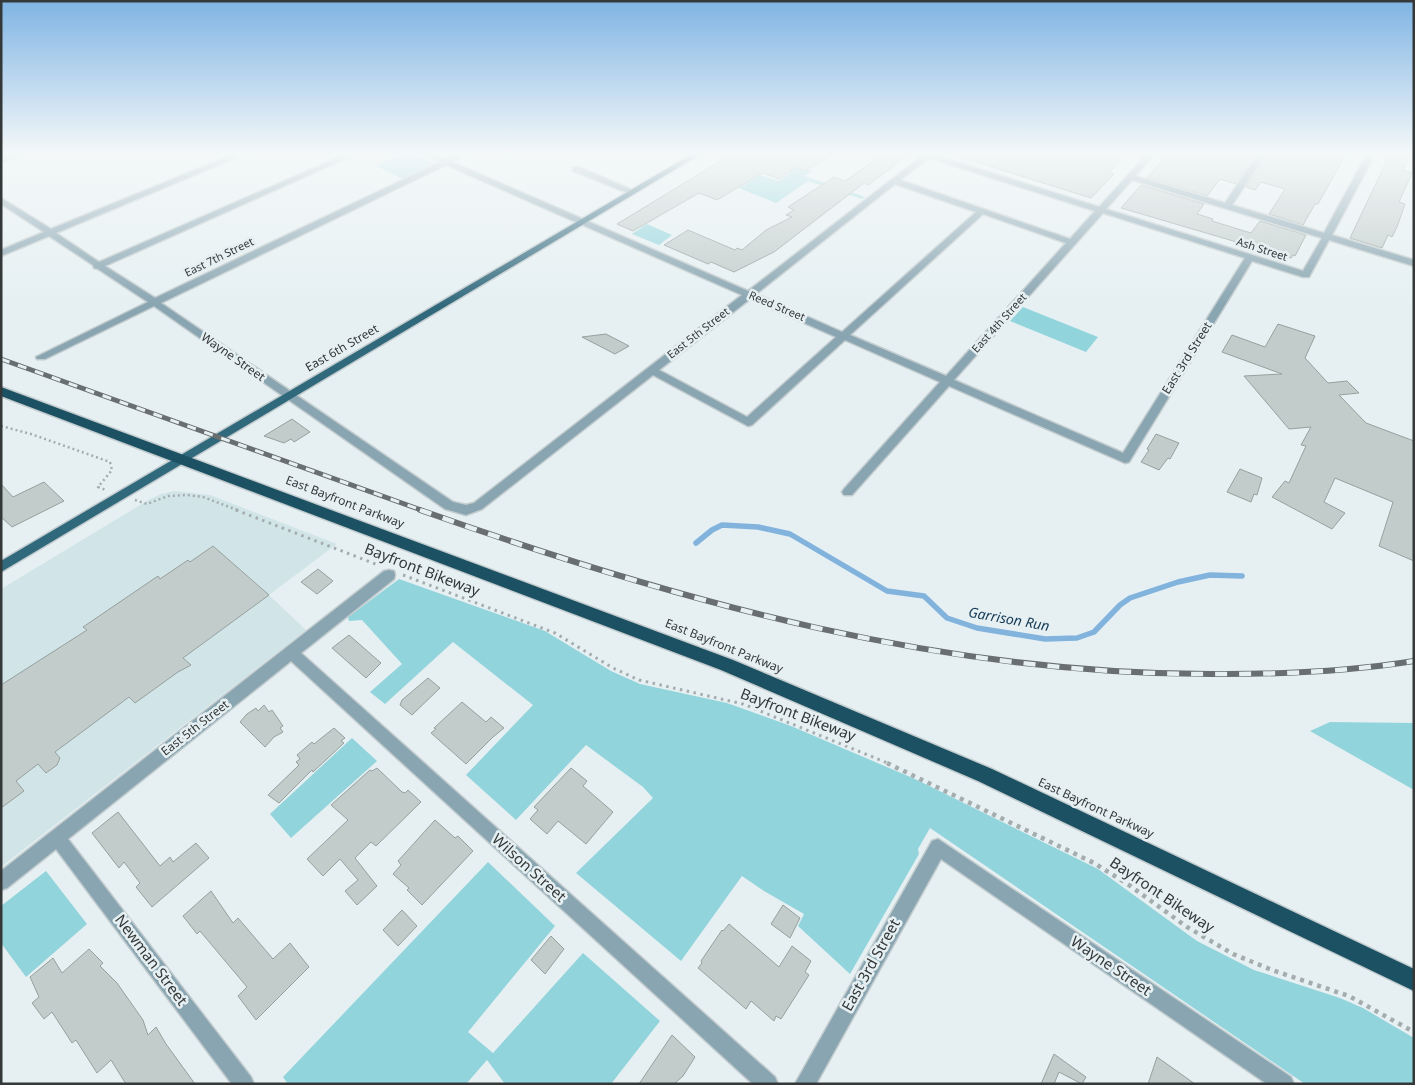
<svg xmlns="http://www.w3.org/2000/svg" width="1415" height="1085" font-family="'Noto Sans',sans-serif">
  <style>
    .built { fill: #d1e5e8 }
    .green { fill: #92d4dc }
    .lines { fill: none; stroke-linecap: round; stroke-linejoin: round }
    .stream { stroke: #82b3dc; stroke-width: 5.5 }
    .building { fill: #c2cccb; stroke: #96a09e }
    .minor-casing { stroke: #c2cbcd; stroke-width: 3 }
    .major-casing { stroke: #c2cbcd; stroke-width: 3 }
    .highway-casing { stroke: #c2cbcd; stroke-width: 3 }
    .path-far2 { stroke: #a4acae; stroke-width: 2.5; stroke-dasharray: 2 3; stroke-linecap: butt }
    .path-far1 { stroke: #a4acae; stroke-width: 3; stroke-dasharray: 2.5 4.5; stroke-linecap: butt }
    .path { stroke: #a4acae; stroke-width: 4.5; stroke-dasharray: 4 5; stroke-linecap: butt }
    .minor { fill: #89a5b1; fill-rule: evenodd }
    .major { fill: #30687c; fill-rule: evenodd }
    .highway { fill: #1b5163; fill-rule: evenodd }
    .rail-far1-casing { stroke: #696f70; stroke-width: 5 }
    .rail-casing { stroke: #696f70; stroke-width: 6 }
    .rail-far1 { stroke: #e6f0f2; stroke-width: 3; stroke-dasharray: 9; stroke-linecap: butt }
    .rail { stroke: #e6f0f2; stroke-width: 4.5; stroke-dasharray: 12; stroke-linecap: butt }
    .labels { text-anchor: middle; stroke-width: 5; stroke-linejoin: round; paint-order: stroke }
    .far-street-label { font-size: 11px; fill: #343839; stroke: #e6f0f2 }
    .street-label { font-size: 12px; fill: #343839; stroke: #e6f0f2 }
    .water-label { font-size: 14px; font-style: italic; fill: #123955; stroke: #e6f0f2 }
    .near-street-label { font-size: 15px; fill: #343839; stroke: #e6f0f2 }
  </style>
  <rect width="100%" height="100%" fill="#e6f0f2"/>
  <polygon class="built" points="175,491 210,495 337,544 269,595 306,630 1,867 1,589 150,499 161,494"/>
  <g class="green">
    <polygon points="401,154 414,154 434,164 403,179 376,166"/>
    <polygon points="792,164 812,171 805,176 865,197 862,199 808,181 776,203 739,188 760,175 779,181 790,173 781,170"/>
    <polygon points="647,224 672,235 659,245 632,234"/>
    <polygon points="1023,307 1098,337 1086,352 1010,321"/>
    <polygon points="399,579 545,631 611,671 640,684 727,703 791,726 915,779 1098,869 1197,941 1254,970 1340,998 1363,1008 1414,1038 1414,1084 1305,1084 930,828 918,849 919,854 850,974 798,926 804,914 764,891 742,876 681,961 576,873 653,798 643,787 586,745 516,820 466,775 533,705 453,642 385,704 370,692 402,664 362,620 349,621 348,617"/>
    <polygon points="1330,722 1414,723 1414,790 1310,731"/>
    <polygon points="352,738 377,761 291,838 270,814"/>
    <polygon points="488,862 555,926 468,1032 493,1053 583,953 660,1021 611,1084 505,1084 487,1060 466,1084 288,1084 283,1077"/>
    <polygon points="46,871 87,924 26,977 1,943 1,906"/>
  </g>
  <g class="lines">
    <polyline class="stream" points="696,543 712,530 722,525 758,527 790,534 887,591 924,596 947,618 977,628 1045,639 1077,638 1094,632 1120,605 1130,598 1178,582 1210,575 1242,576"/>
  </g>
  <g class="building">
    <polygon points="732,154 833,154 805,171 796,167 779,179 762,173 717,200 699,193 633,231 617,224"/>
    <polygon points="884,154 910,154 868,185 864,183 774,252 734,272 711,262 708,264 664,245 688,230 735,250 737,248 742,250 766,230 792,217 786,215 794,210 788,207 834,177 845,181"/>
    <polygon points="960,154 1123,154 1117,160 1121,161 1109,173 1114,174 1091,198 960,157"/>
    <polygon points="1168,154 1256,154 1236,184 1220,179 1207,196 1147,178"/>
    <polygon points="1268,154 1346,154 1318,204 1315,204 1303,225 1269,214 1285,189 1261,182 1255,190 1246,187"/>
    <polygon points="1390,154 1409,157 1403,170 1412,173 1399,202 1405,204 1397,227 1392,237 1388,235 1382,248 1350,238"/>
    <polygon points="1141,185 1204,204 1197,214 1213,219 1212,221 1251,233 1260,221 1306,235 1295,256 1293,255 1291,258 1121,208"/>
    <polygon points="1278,324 1315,336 1305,358 1328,383 1347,381 1359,393 1339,395 1366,423 1414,441 1414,561 1379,546 1393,502 1335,478 1324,502 1345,513 1332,529 1272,497 1285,481 1289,483 1306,446 1301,445 1311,427 1289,429 1244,376 1282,374 1222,352 1232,335 1265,347"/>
    <polygon points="606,334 629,346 615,354 582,337"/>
    <polygon points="292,419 310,432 294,442 291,439 284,443 264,436"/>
    <polygon points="1156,434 1179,443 1170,459 1168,458 1159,470 1141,462 1149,450 1147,449"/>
    <polygon points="1240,469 1262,478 1257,495 1254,494 1251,502 1227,492"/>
    <polygon points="44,482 64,501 12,527 1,517 1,484 13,497"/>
    <polygon points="213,546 269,595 183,658 191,665 178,672 135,703 129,697 55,752 60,758 57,765 46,773 38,764 16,781 24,791 1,808 1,685 87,630 83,627 158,576 160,579 188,560 190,562"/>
    <polygon points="318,569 333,581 317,594 301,582"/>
    <polygon points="349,635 381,663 366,678 332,648"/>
    <polygon points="428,678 440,688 412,715 400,705 402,700"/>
    <polygon points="462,702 486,722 491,717 504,728 493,737 466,764 431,733 436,729 434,728"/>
    <polygon points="264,705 269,712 272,710 283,726 280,728 283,732 274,737 265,747 240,722 247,714 256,708 258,711"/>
    <polygon points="334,728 345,738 341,741 344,743 313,772 312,770 279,803 268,795 299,765 296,762 300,759 297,755 312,742 314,744"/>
    <polygon points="377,768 402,792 405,793 408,790 421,802 376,846 371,842 355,858 377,886 357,905 345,891 358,880 340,859 323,876 307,859 348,820 331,805 370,770 372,771"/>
    <polygon points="571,768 587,781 583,786 613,812 586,844 558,821 547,834 530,819 538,810 534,807"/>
    <polygon points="118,812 160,866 170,857 173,862 196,843 209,858 152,907 136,887 140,883 124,862 119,868 92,833"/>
    <polygon points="435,820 455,838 458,836 473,851 422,905 407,890 409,888 393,874 401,865 398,861"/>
    <polygon points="211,891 233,923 238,918 273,959 290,943 309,967 256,1020 238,996 247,987 200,931 197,934 183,916"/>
    <polygon points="783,905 800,918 790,938 771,924"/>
    <polygon points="402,910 417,926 398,946 383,930"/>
    <polygon points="729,924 779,967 792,946 811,961 805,972 809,975 781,1019 776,1016 774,1021 751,1001 746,1009 698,968 702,963 701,961 722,930 723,931"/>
    <polygon points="551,936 564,949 545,974 531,960"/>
    <polygon points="89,949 103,963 100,966 117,983 143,1020 148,1035 156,1027 166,1044 195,1084 126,1084 111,1060 97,1073 76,1040 72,1043 52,1012 44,1019 32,1003 39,997 30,977 53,958 62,973"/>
    <polygon points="672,1035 695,1057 683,1076 674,1084 639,1084"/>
    <polygon points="1054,1054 1086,1077 1082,1084 1059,1072 1054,1084 1041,1084"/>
    <polygon points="1157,1057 1195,1084 1148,1084"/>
  </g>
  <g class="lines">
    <g class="minor-casing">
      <g id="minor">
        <polygon points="14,154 25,154 1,163 1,158"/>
        <path d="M 234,154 L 245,154 L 56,233 L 99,262 L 346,154 L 356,154 L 105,266 L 155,298 L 440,162 L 423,154 L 433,154 L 446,159 L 457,154 L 467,154 L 452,162 L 748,291 L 922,156 L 921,154 L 933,154 L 1099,207 L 1147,154 L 1155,154 L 1135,176 L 1225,203 L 1258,154 L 1266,154 L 1232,205 L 1324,233 L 1367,154 L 1375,154 L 1332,235 L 1414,260 L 1414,266 L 1329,240 L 1309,277 L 1303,277 L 1252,261 L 1129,462 L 1125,463 L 949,386 L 852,495 L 844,495 L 842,492 L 844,489 L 940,382 L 845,340 L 752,425 L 748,426 L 653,375 L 482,509 L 466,515 L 445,509 L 154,306 L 45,359 L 37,359 L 36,357 L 148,302 L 98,269 L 94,268 L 93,265 L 49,236 L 1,256 L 1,250 L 44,232 L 1,204 L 1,198 L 51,229 ZM 929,158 L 1095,211 L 1070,239 L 900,180 ZM 446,165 L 742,295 L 474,503 L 466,505 L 453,502 L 161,303 ZM 1132,180 L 1322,238 L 1303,271 L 1106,209 ZM 895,184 L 976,212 L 842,332 L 756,294 ZM 1103,213 L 1245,258 L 1123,453 L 954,380 ZM 983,214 L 1066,243 L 946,376 L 850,335 ZM 750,299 L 836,337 L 747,417 L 659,370 Z"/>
        <polygon points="573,167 579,167 637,192 630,194 573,171"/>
        <polygon points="389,570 394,571 395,575 394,579 301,653 775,1077 778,1084 753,1084 291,661 68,839 251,1077 254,1084 232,1084 56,849 7,888 1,890 1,871 384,571"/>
        <polygon points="938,839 1291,1077 1294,1084 1267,1084 941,859 816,1084 795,1084 932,841"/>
      </g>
    </g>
    <g class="major-casing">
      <polygon id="major" points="692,154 701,154 1,572 1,561"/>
    </g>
    <g class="highway-casing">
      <polygon id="highway" points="1,387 733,660 992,769 1414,969 1414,991 978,781 721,670 1,396"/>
    </g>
    <g class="path-far2">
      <polyline points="1,426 31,434 110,462 112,470 98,487 106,490"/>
      <polyline points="135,500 147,504 168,496 187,495 203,497 240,511"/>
    </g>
    <g class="path-far1">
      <polyline points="236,510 378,565"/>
      <polyline points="403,575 555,633 613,668 639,680 743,704 890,764"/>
    </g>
    <polyline class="path" points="887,763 1094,863 1129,885 1187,927 1233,954 1272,970 1349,996 1414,1032"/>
    <use href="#minor" class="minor"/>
    <use href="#major" class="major"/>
    <use href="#highway" class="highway"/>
    <g class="rail-far1-casing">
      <polyline id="rail-far1" points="1,359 424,511"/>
    </g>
    <g class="rail-casing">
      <path id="rail" d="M 420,510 C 680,602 947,677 1226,674 C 1289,674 1352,671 1414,661"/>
    </g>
    <use href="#rail-far1" class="rail-far1"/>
    <use href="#rail" class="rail"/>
  </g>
  <linearGradient id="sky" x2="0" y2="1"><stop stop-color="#7fb4e3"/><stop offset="0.5" stop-color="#f4f8f9"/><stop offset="1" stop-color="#f4f8f9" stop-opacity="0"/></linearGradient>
  <rect width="1415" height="306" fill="url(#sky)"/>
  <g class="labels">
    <g class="far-street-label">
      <text transform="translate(1262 249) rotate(18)" y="4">Ash Street</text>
      <text transform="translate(219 257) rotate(-26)" y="4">East 7th Street</text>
      <text transform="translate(777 306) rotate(23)" y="4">Reed Street</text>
      <text transform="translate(999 323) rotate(-48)" y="4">East 4th Street</text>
      <text transform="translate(698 333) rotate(-38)" y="4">East 5th Street</text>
    </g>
    <g class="street-label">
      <text transform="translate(342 348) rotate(-30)" y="4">East 6th Street</text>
      <text transform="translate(233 357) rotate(35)" y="4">Wayne Street</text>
      <text transform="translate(1187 358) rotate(-58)" y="4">East 3rd Street</text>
      <text transform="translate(345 502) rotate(21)" y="4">East Bayfront Parkway</text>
      <text transform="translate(724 646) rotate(22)" y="4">East Bayfront Parkway</text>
      <text transform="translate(195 728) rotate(-38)" y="4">East 5th Street</text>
      <text transform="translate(1096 808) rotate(25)" y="4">East Bayfront Parkway</text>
    </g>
    <g class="water-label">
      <text transform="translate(1009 619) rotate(10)" y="5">Garrison Run</text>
    </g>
    <g class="near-street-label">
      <text transform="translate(422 570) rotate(21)" y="5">Bayfront Bikeway</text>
      <text transform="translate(798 715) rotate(21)" y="5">Bayfront Bikeway</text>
      <text transform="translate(529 868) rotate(42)" y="5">Wilson Street</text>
      <text transform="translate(1162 895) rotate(34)" y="5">Bayfront Bikeway</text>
      <text transform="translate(151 960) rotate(53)" y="5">Newman Street</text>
      <text transform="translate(871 965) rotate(-61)" y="5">East 3rd Street</text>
      <text transform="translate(1111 966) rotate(34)" y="5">Wayne Street</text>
    </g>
  </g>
  <rect width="1415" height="1085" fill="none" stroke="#343839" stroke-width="5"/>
</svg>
